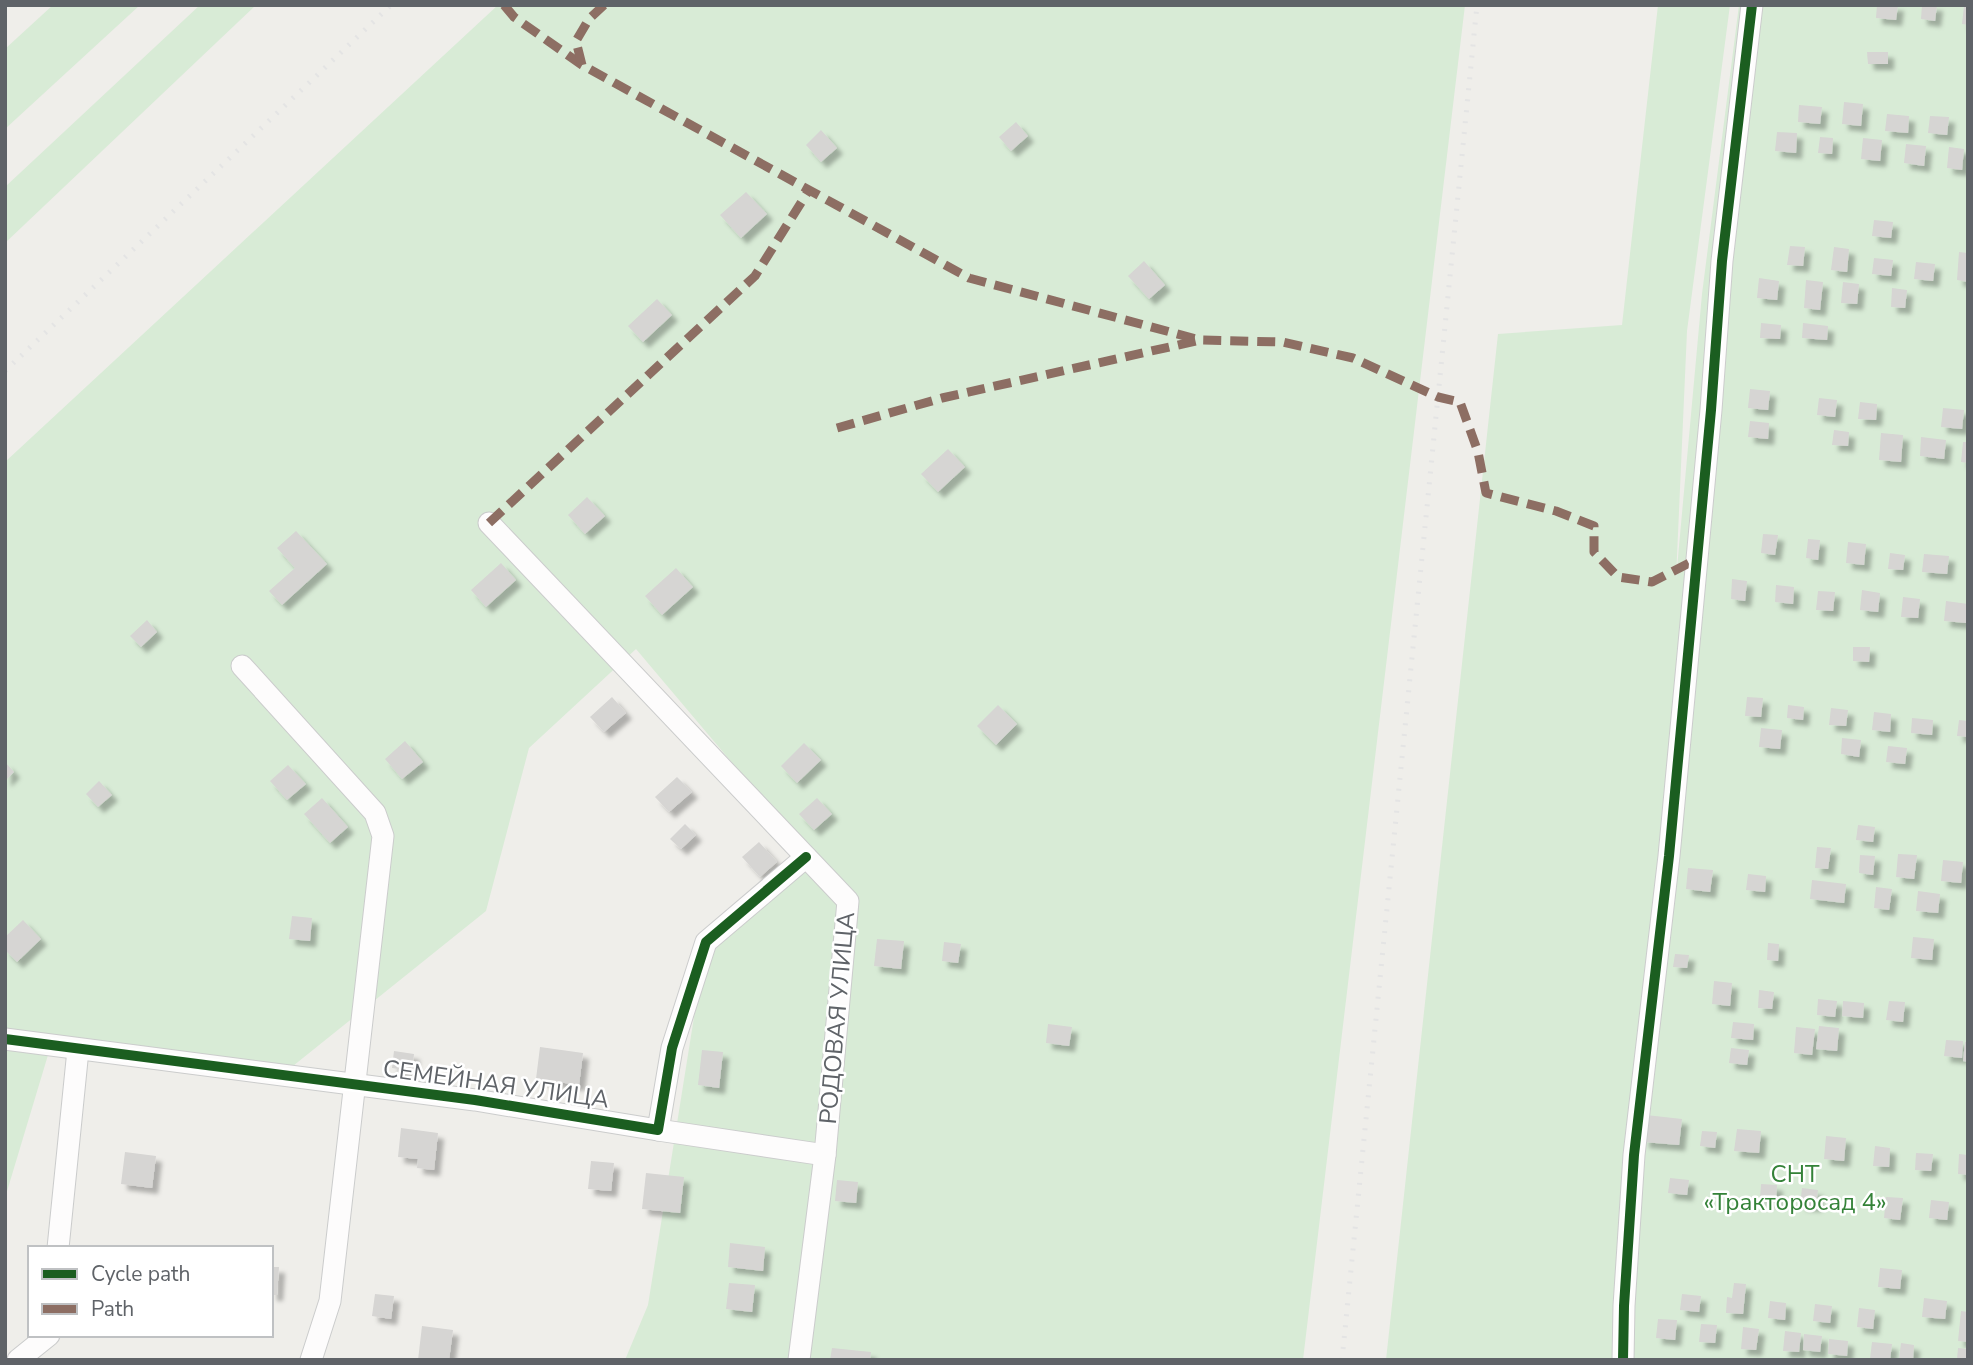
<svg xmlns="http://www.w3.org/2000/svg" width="1973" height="1365" font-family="'Nunito Sans',sans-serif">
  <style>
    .green { fill: #d8ebd6 }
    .building { fill: #d6d5d3; filter: url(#shadow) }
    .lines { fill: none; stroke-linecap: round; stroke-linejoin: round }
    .minor-casing { stroke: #cbcccc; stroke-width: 23 }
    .minor { stroke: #fdfcfc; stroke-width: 21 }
    .rail { stroke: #e4e4e4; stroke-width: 5; stroke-dasharray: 2 9; stroke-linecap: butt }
    .quiet { stroke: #8d6e63; stroke-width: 9; stroke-dasharray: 18 9; stroke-linecap: butt }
    .cycleway-casing { stroke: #fff; stroke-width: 15 }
    .cycleway { stroke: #1b5e20; stroke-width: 10 }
    .labels { text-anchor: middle; stroke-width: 5; stroke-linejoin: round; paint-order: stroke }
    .street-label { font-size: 24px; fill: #5f6368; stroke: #fff }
    .park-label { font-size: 24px; fill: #348238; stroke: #fff }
  </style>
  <defs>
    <filter id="shadow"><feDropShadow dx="6" dy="6" stdDeviation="2" flood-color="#0004"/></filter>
  </defs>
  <rect width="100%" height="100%" fill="#efeeea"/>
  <g class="green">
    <polygon points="53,5 140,5 5,129 5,49"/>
    <polygon points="200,5 256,5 5,243 5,187"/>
    <polygon points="498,5 1465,5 1303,1360 625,1360 648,1305 706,942 810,855 636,649 529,748 486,911 288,1070 54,1035 5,1198 5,462"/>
    <polygon points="1658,5 1730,5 1687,331 1676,579 1702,294 1739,5 1968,5 1968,1360 1386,1360 1498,334 1622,325"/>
  </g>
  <g class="building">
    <polygon points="1877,5 1898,5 1896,20 1876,18"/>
    <polygon points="1922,5 1937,5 1935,21 1921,19"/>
    <polygon points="1964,6 1968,6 1968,25 1962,24"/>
    <polygon points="1867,52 1888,52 1888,64 1868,64"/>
    <polygon points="1844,102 1863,104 1861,126 1842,124"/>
    <polygon points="1799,105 1822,107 1820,124 1798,122"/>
    <polygon points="1887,114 1909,116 1908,133 1885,131"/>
    <polygon points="1930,116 1949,117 1947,135 1928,133"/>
    <polygon points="1016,122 1028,136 1011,151 999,137"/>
    <polygon points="821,130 837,148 821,162 806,145"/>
    <polygon points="1777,132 1797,133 1796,153 1775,151"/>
    <polygon points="1820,137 1833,138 1832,154 1818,153"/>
    <polygon points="1863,138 1882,140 1880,161 1861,159"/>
    <polygon points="1906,144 1926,146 1924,166 1904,163"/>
    <polygon points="1949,147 1964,149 1962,170 1947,168"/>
    <polygon points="746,192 767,214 741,238 720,215"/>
    <polygon points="1874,220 1893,222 1891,238 1872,236"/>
    <polygon points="1790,246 1805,247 1803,266 1787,265"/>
    <polygon points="1834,247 1849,249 1847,272 1831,270"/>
    <polygon points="1959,252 1968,253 1968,282 1957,280"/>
    <polygon points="1874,258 1893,260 1891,276 1872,274"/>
    <polygon points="1144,261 1165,285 1149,299 1128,276"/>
    <polygon points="1916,262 1935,264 1933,281 1914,279"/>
    <polygon points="1759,278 1779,281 1777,300 1757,298"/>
    <polygon points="1806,280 1823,282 1820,310 1804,308"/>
    <polygon points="1843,282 1859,284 1857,304 1841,303"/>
    <polygon points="1892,288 1907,290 1905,308 1891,307"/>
    <polygon points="657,299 672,315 643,342 628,326"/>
    <polygon points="1761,323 1781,325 1780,339 1760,338"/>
    <polygon points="1803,323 1828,326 1827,340 1802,338"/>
    <polygon points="1750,389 1770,391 1768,410 1748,408"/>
    <polygon points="1819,398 1837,400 1835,417 1817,415"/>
    <polygon points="1860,402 1877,404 1876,420 1858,419"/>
    <polygon points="1943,408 1964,410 1962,429 1941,427"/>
    <polygon points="1750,421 1769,423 1768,439 1748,437"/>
    <polygon points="1834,430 1849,432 1848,446 1832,445"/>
    <polygon points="1881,433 1903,435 1901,462 1879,460"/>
    <polygon points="1921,437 1946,440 1944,459 1920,456"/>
    <polygon points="1963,442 1968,442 1968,463 1961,462"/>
    <polygon points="948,449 965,467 938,492 921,474"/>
    <polygon points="587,497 605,516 585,534 568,515"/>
    <polygon points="296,531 327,564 282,605 269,591 295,568 277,548"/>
    <polygon points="1763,534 1778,535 1775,555 1761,553"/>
    <polygon points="1808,539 1820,540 1818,560 1806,558"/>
    <polygon points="1848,542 1866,544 1864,565 1846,563"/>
    <polygon points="1890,553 1905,555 1903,570 1888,569"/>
    <polygon points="1924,554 1949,556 1947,574 1922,572"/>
    <polygon points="501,563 516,580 486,607 471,590"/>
    <polygon points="676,568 693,587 662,615 645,596"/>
    <polygon points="1732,579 1747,581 1745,601 1731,599"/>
    <polygon points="1776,585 1794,587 1793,604 1775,602"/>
    <polygon points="1862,590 1880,593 1878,612 1860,610"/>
    <polygon points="1818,591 1835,592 1833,611 1816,610"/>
    <polygon points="1903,597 1920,599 1918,618 1901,617"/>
    <polygon points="1946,601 1968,604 1966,623 1944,621"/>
    <polygon points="147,620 157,632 141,647 130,636"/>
    <polygon points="1853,647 1870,647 1869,662 1853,661"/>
    <polygon points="612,697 626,713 604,732 590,717"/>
    <polygon points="1747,697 1763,698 1761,717 1745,716"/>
    <polygon points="998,705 1017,724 996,745 977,726"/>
    <polygon points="1788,705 1804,707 1803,720 1787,718"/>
    <polygon points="1831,708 1848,710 1846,726 1829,725"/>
    <polygon points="1874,712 1891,714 1890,732 1872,730"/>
    <polygon points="1912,718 1933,720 1932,735 1911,733"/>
    <polygon points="1959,720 1968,721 1968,737 1957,736"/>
    <polygon points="1761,728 1782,730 1780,749 1759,747"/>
    <polygon points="1842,738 1861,740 1859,757 1841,754"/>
    <polygon points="405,741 423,762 402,779 385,759"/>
    <polygon points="804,743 821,760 797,783 781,766"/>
    <polygon points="1888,746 1907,748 1905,764 1886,762"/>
    <polygon points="5,762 14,772 5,781"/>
    <polygon points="288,765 306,784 287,800 270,781"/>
    <polygon points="677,777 692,792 669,812 655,797"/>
    <polygon points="99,781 112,795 98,807 86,794"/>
    <polygon points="322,798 348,827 330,843 304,814"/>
    <polygon points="817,798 832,814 814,830 799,814"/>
    <polygon points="685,824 696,835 681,849 670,839"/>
    <polygon points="1858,825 1875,827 1873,842 1856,840"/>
    <polygon points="759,842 777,862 760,877 742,857"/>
    <polygon points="1817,847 1831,848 1828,869 1815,868"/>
    <polygon points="1898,854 1917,855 1914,879 1896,877"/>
    <polygon points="1860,855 1875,856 1873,875 1859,873"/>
    <polygon points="1943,860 1963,862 1961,883 1941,881"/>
    <polygon points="1688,868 1713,870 1710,892 1686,889"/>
    <polygon points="1748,874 1766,876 1765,892 1746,890"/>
    <polygon points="1812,880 1846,884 1844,903 1810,899"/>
    <polygon points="1876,887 1892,889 1889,910 1874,908"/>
    <polygon points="1918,891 1940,894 1938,913 1916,911"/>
    <polygon points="292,916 312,918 310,941 289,939"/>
    <polygon points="23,920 41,939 17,962 5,950 5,937"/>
    <polygon points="1913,937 1934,939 1932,960 1911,958"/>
    <polygon points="877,939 904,941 901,969 874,966"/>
    <polygon points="944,942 961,944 958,963 942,961"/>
    <polygon points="1768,943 1779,944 1778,961 1767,960"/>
    <polygon points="1675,954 1689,955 1687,968 1673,967"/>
    <polygon points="1714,981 1732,983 1730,1006 1712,1004"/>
    <polygon points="1759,990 1774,992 1772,1009 1758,1008"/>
    <polygon points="1818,999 1837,1001 1835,1017 1817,1015"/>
    <polygon points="1843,1001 1864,1003 1863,1018 1842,1016"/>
    <polygon points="1889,1001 1905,1002 1903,1022 1886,1020"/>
    <polygon points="1733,1022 1754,1024 1753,1040 1731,1038"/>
    <polygon points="1048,1024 1072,1027 1069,1046 1046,1043"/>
    <polygon points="1819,1026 1839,1028 1837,1051 1816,1049"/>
    <polygon points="1796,1027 1815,1029 1812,1055 1794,1053"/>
    <polygon points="1946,1040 1963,1041 1962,1058 1944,1056"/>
    <polygon points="1965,1042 1968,1042 1968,1062 1963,1061"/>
    <polygon points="540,1047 583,1053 579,1085 536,1079"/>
    <polygon points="1731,1048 1749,1050 1747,1065 1729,1063"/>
    <polygon points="702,1050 723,1052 719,1088 698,1085"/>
    <polygon points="394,1051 414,1054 412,1071 392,1068"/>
    <polygon points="1646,1115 1682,1119 1679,1145 1643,1142"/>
    <polygon points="401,1128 438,1133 434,1170 417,1168 418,1159 398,1157"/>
    <polygon points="1737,1129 1761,1131 1759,1153 1734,1151"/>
    <polygon points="1702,1131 1717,1132 1715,1148 1700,1146"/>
    <polygon points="1826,1136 1846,1138 1844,1161 1824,1159"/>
    <polygon points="1875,1146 1890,1148 1889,1167 1873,1166"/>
    <polygon points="125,1152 156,1156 152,1188 121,1184"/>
    <polygon points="1916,1153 1933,1154 1931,1171 1915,1170"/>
    <polygon points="1959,1154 1968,1155 1968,1175 1958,1174"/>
    <polygon points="591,1161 614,1163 611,1191 588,1189"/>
    <polygon points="646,1173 684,1177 680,1213 642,1209"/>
    <polygon points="1670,1178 1689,1180 1687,1195 1668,1193"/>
    <polygon points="837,1180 858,1182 856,1203 835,1201"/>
    <polygon points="1761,1184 1777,1185 1776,1201 1760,1199"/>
    <polygon points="1802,1188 1818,1190 1816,1206 1800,1205"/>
    <polygon points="1886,1197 1903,1198 1900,1220 1884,1218"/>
    <polygon points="1931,1200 1949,1202 1947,1220 1929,1218"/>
    <polygon points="730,1243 765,1247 763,1271 728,1267"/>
    <polygon points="271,1267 279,1267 277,1295 271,1295"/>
    <polygon points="1880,1268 1902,1270 1900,1289 1878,1287"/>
    <polygon points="729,1283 755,1285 752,1312 726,1309"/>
    <polygon points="1734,1283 1746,1284 1743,1314 1726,1313 1727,1297 1732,1298"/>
    <polygon points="375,1294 394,1296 391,1319 372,1316"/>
    <polygon points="1682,1294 1701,1296 1699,1312 1680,1310"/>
    <polygon points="1924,1298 1947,1301 1945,1319 1922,1317"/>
    <polygon points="1770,1301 1786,1303 1785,1320 1768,1318"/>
    <polygon points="1815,1304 1832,1306 1830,1323 1813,1321"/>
    <polygon points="1859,1308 1875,1310 1873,1329 1857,1327"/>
    <polygon points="1961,1311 1968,1312 1968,1342 1958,1341"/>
    <polygon points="1658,1319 1677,1320 1675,1340 1656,1338"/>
    <polygon points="1701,1324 1717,1325 1715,1343 1699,1342"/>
    <polygon points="422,1326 453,1330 449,1360 418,1360"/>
    <polygon points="1743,1327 1759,1329 1756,1350 1741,1349"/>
    <polygon points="1785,1331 1801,1333 1799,1352 1783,1351"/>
    <polygon points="1804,1334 1822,1336 1820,1352 1803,1350"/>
    <polygon points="1829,1339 1848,1341 1847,1356 1828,1354"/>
    <polygon points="1872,1342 1892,1344 1890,1360 1870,1359"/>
    <polygon points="1901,1343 1914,1345 1913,1360 1899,1359"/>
    <polygon points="832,1348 871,1352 870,1360 830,1360"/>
    <polygon points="1958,1348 1968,1349 1968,1360 1957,1360"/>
  </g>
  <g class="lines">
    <g class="minor-casing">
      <g id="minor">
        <polyline points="489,523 848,901 825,1155 799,1360"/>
        <polyline points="242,666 375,813 383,836 330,1301 311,1360"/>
        <polyline points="5,1039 475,1100 658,1130 672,1048 706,942 806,857"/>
        <polyline points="658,1130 825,1155"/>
        <polyline points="58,1248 78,1050"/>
        <polyline points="18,1360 49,1335"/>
        <polyline points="1623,1360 1624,1306 1634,1155 1669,856 1711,410 1722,261 1752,5"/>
      </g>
    </g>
    <use href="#minor" class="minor"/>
    <g class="rail">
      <polyline points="5,371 391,5"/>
      <polyline points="1342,1360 1477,5"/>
    </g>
    <g class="quiet">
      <polyline points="504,5 514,17 582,65 969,278 1200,340 1283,342 1353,358 1438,397 1460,402 1478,452 1486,493 1556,511 1594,526 1594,552 1618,577 1652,582 1695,560"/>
      <polyline points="582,65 576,41 589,19 604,5"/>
      <polyline points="837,428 942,398 1196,341"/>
      <polyline points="489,523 755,276 809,190"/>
    </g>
    <g class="cycleway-casing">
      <g id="cycleway">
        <polyline points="5,1039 475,1100 658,1130 672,1048 706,942 806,857"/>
        <polyline points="1623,1360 1624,1306 1634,1155 1669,856 1711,410 1722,261 1752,5"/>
      </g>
    </g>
    <use href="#cycleway" class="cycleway"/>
  </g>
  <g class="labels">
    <g class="street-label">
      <text transform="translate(837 1018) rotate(-85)" y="8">РОДОВАЯ УЛИЦА</text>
      <text transform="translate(496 1084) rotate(8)" y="8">СЕМЕЙНАЯ УЛИЦА</text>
    </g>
    <g class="park-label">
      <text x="1795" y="1182">СНТ<tspan x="1795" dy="28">«Тракторосад 4»</tspan></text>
    </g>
  </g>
  <rect width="1973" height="1365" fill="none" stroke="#5f6368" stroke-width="14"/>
  <rect x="28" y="1246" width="245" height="91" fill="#ffffff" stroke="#bfc1c3" stroke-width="2"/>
  <rect x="42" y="1269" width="35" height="10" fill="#1b5e20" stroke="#bfc1c3" stroke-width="2"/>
  <text x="91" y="1281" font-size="21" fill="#5f6368">Cycle path</text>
  <rect x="42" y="1304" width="35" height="10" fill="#8d6e63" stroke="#bfc1c3" stroke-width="2"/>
  <text x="91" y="1316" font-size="21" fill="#5f6368">Path</text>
</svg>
